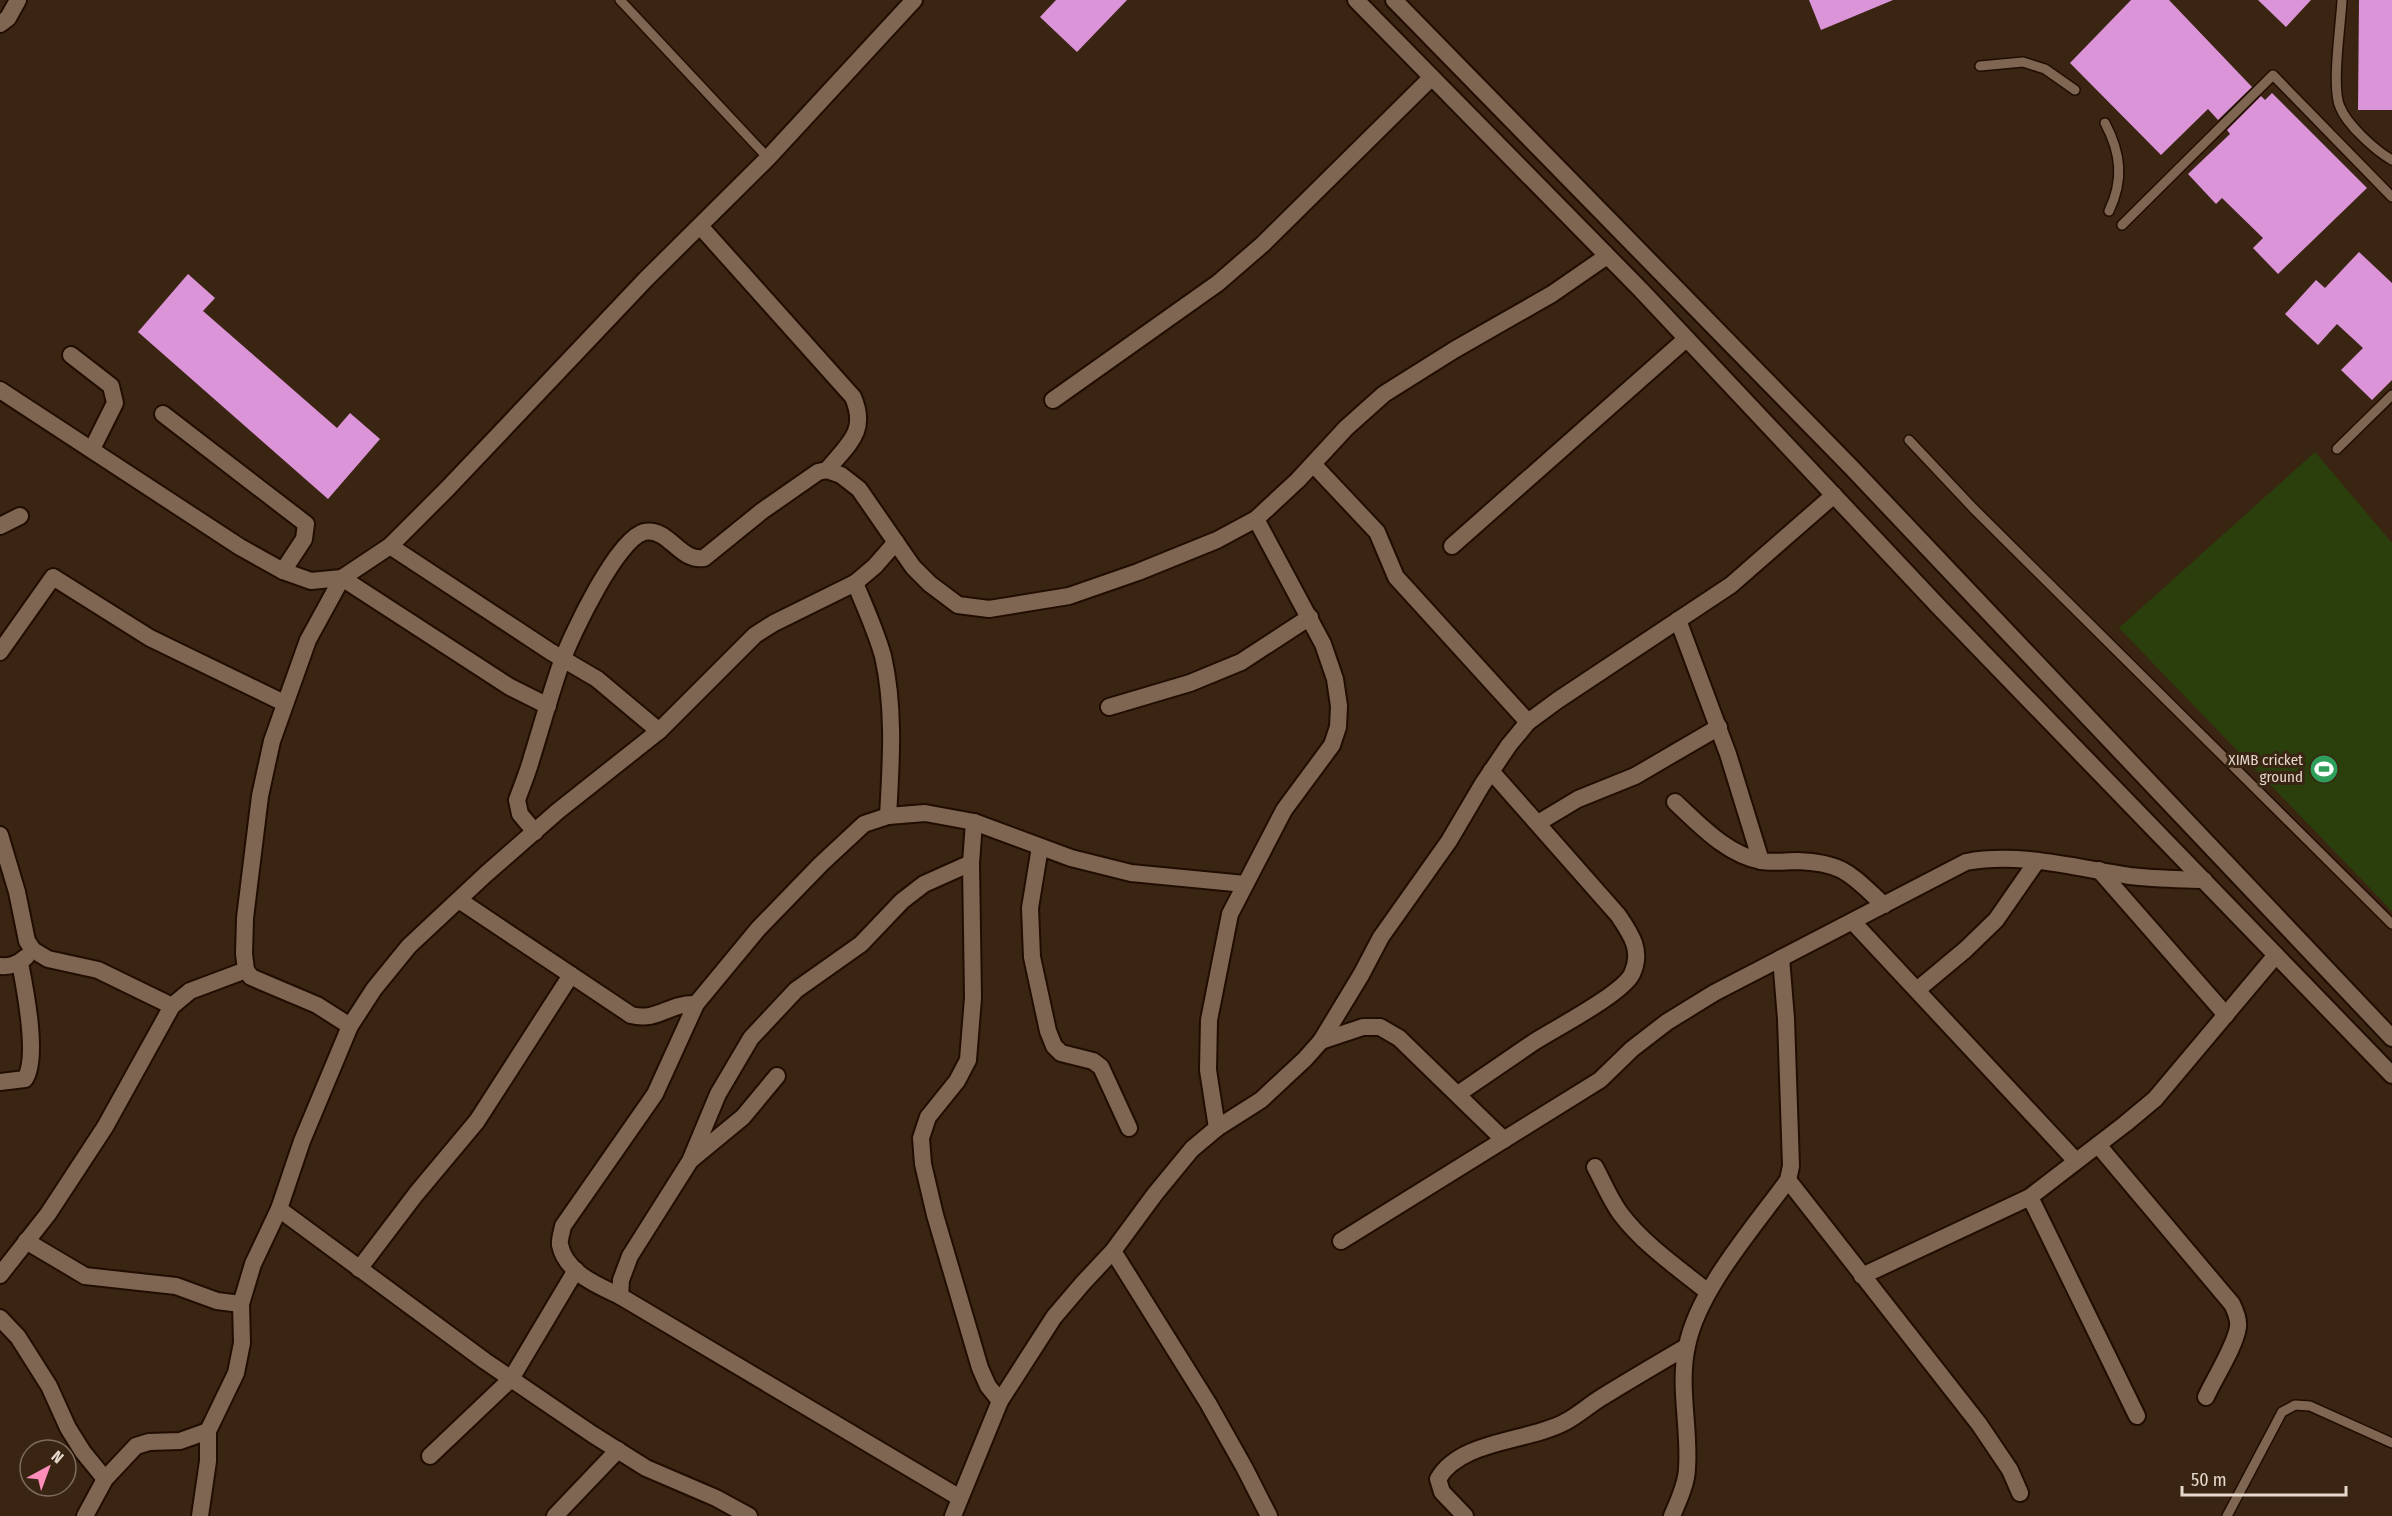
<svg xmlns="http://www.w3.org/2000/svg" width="2392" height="1516" font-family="'Fira Sans Condensed',sans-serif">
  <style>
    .green { fill: #2a3f0c }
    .building { fill: #dc94d9 }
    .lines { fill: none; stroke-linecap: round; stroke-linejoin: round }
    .service-casing { stroke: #210d00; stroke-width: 12 }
    .minor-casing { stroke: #210d00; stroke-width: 20 }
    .tertiary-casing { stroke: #210d00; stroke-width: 20 }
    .service { stroke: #7f6653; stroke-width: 9 }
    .minor { stroke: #7f6653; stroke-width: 16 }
    .tertiary { stroke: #7f6653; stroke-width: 16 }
    .labels { text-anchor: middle; stroke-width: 6; stroke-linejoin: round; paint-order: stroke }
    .poi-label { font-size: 15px; fill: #e5d7cc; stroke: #3a2513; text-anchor: end }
  </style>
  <rect width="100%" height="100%" fill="#3a2513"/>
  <polygon class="green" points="2315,452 2392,543 2392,911 2119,628"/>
  <g class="building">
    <polygon points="1056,0 1127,0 1077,52 1040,17"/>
    <polygon points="1809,0 1893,0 1821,30"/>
    <polygon points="2131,0 2169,0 2252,87 2218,120 2208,109 2161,155 2070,63"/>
    <polygon points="2258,0 2311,0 2286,27"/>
    <polygon points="2359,0 2392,0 2392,110 2358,110"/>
    <polygon points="2272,93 2367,188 2278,274 2253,248 2263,238 2222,198 2216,204 2188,174 2230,134 2227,130 2261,96 2265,100"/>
    <polygon points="2359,252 2392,283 2392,380 2372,400 2341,370 2363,348 2337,324 2318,345 2285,314 2316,280 2325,288"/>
    <polygon points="188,274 215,298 203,311 337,428 350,413 380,439 328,499 138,332"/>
  </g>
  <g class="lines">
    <g class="service-casing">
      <g id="service">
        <polyline points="620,0 768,158"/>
        <path d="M 2342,0 C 2341,24 2331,87 2340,107 C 2347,125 2376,151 2392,160"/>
        <polyline points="1980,66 2023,62 2045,69 2075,90"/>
        <path d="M 2105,123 C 2121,153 2124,180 2109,211"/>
        <polyline points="2122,225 2273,75 2392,197"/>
        <polyline points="1909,440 1974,509 2392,924"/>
        <polyline points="2337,449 2392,395"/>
        <polyline points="2227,1516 2282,1412 2295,1405 2310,1406 2392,1443"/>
      </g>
    </g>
    <g class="minor-casing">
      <g id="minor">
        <polyline points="0,24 8,18 18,0"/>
        <path d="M 700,226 L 853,397 C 868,432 848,444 827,470"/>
        <polyline points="71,355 111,386 115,403 92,449"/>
        <polyline points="0,390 240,547 283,571 311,581 342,578 510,687 548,706"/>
        <polyline points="1053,400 1218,283 1263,244 1431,78"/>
        <polyline points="163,414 306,524 304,539 283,571"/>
        <polyline points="1313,464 1377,532 1396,577 1528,722"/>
        <polyline points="0,526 20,516"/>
        <polyline points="390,546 551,652 597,679 659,731"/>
        <polyline points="1452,546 1686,339"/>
        <path d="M 855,583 C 865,607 876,631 883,656 C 895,709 891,763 888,816"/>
        <polyline points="1678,620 1728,754 1761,861"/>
        <polyline points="0,652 53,577 150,638 284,703"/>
        <polyline points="1109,707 1190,683 1241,662 1310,617"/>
        <path d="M 1675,802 C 1700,825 1726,854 1761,861 C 1772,863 1786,861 1798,861 C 1845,863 1851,875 1884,905"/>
        <polyline points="974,822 971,863 973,998 968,1060 957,1081 928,1117 921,1138 923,1164 935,1215 980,1368 988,1386 1000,1401"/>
        <polyline points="1538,823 1578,799 1635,776 1719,727"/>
        <path d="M 535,832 L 520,814 L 517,800 C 522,786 528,772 532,757 C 542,725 551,692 562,661 C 572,634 617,539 644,532 C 669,527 679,562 704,558 L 762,511 L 818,472 L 827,470 L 841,475 L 859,489 L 913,567 L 930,584 L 958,605 L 989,609 L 1069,596 L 1138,572 L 1217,540 L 1256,519 L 1298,480 L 1346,428 L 1384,394 L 1454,350 L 1552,294 L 1607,256"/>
        <polyline points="0,835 17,892 27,941 33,950 48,959 98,970 172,1006"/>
        <polyline points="1040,847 1030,908 1032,957 1048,1031 1054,1046 1061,1053 1093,1061 1101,1067 1129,1128"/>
        <polyline points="2099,870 2226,1015"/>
        <path d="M 459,900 L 631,1015 C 658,1022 668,1003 696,1004"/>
        <polyline points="1853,922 2076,1161"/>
        <path d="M 0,966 C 11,967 18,964 26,957"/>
        <polyline points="1917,990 1965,950 1996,920 2037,861"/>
        <polyline points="350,1026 317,1005 251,977 246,970 244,954 245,918 260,796 272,741 308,640 342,578 390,546 447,489 646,279 768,158 914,0"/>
        <polyline points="1321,1041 1361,975 1381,937 1449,841 1482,785 1509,745 1528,722 1558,700 1731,585 1834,495"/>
        <path d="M 0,1082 L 25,1079 C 39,1057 25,989 20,963"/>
        <path d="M 1458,1094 C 1484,1076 1509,1059 1534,1042 C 1556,1028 1622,994 1632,974 C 1643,951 1631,934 1618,915 L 1491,771"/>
        <polyline points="1217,1128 1208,1070 1209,1020 1230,914 1284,810 1332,745 1338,727 1339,706 1335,679 1323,644 1256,519"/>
        <path d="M 2098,1145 L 2232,1304 C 2235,1310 2239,1319 2238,1327 C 2235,1347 2215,1377 2206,1397"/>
        <polyline points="692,1159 743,1117 777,1076"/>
        <path d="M 1595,1167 C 1603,1182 1610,1199 1620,1213 C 1643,1244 1678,1268 1708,1292"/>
        <polyline points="1788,1180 1979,1424 2010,1470 2020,1493"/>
        <polyline points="2030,1197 2137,1416"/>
        <polyline points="279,1209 485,1361 592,1434 646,1468 716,1498 749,1516"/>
        <polyline points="26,1241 85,1276 176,1286 217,1301 241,1304"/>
        <path d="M 1341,1241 L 1600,1080 L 1632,1049 L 1667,1022 L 1714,993 L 1966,862 C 2021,852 2076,868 2130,876 C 2154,879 2179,879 2204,880"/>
        <polyline points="1113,1251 1208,1403 1244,1467 1269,1516"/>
        <polyline points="359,1269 416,1194 477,1121 571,975"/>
        <polyline points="0,1275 48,1214 105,1127 172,1006 190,991 246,970"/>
        <polyline points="1862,1276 2030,1197 2125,1124 2155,1099 2276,955"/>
        <polyline points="620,1296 621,1280 630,1256 690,1161 718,1094 751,1038 796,990 861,944 902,901 924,884 971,863"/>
        <polyline points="0,1318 18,1337 49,1386 68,1428 83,1452 105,1479"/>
        <polyline points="430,1456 511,1379 576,1270"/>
        <path d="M 960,1498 L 620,1296 C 597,1285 566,1273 560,1245 C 559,1240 562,1232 563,1226 L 655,1094 L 696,1004 L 758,929 L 821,864 L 864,824 L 888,816 L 925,813 L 974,822 L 1071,858 L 1131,873 L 1245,884"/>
        <polyline points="85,1516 105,1479 136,1446 149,1442 180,1441 208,1431 236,1373 242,1343 241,1304 253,1264 279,1209 302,1141 350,1026 374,989 409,946 486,874 558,811 659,731 755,635 774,623 855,583 875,566 896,542"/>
        <polyline points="200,1516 208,1461 208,1431"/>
        <polyline points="555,1516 618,1450"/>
        <polyline points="953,1516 1000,1401 1054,1317 1083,1283 1113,1251 1155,1194 1192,1149 1217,1128 1261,1100 1305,1059 1321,1041 1363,1027 1380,1027 1399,1038 1504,1140"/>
        <path d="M 1465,1516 L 1442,1492 L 1438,1479 C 1460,1440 1528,1442 1565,1422 C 1577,1416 1588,1406 1599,1399 C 1628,1381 1657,1364 1686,1347"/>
        <path d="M 1672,1516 C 1678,1502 1687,1483 1687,1468 C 1690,1428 1678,1386 1687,1346 C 1698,1290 1754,1227 1788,1180 L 1791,1166 L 1786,1019 L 1781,958"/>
      </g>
    </g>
    <g class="tertiary-casing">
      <g id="tertiary">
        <polyline points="1356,0 1641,290 1939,607 2392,1075"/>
        <polyline points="1394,0 1852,468 2392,1038"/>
      </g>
    </g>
    <use href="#service" class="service"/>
    <use href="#minor" class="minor"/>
    <use href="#tertiary" class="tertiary"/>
  </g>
  <defs>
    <g id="stadium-disc" transform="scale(1.5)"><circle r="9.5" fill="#2e9e5b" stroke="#3a2513"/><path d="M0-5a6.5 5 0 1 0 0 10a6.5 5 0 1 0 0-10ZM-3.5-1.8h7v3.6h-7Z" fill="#fff"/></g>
  </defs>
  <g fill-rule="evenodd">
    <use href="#stadium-disc" x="2324" y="769"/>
  </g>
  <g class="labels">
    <g class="poi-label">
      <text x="2303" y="765">XIMB cricket<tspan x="2303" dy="17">ground</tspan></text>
    </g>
  </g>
  <g transform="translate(48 1468) rotate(41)"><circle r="28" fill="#3a2513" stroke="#7e6c5d" stroke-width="1.5"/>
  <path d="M0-4.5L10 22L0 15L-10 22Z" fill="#ff8eba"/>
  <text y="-9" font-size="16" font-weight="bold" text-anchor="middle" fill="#e5d7cc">N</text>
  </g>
  <path d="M2182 1486v9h164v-9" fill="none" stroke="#e5d7cc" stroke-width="3"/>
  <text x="2191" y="1486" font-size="18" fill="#e5d7cc" stroke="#3a2513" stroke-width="4.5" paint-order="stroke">50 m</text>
</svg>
